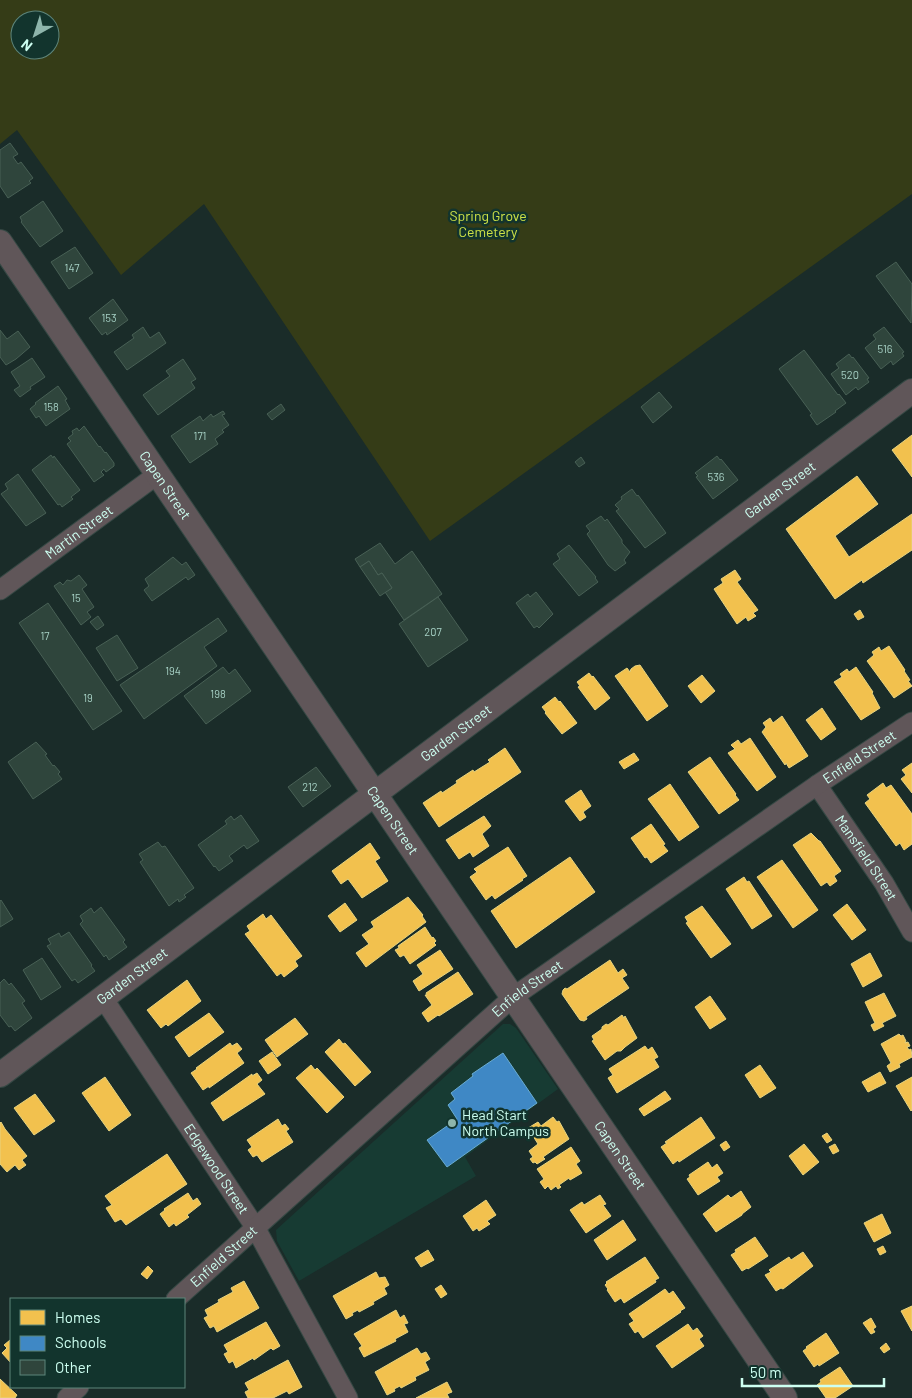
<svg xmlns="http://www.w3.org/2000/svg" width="912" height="1398" font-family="Barlow,sans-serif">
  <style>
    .built { fill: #173b33 }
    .green { fill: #353c17; fill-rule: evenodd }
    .homes { fill: #f2c14e; stroke: #e7d47f }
    .schools { fill: #3f88c5; stroke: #6aacd2 }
    .building { fill: #2f453c; stroke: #486055 }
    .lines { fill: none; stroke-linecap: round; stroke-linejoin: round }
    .minor-casing { stroke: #354844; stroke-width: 21 }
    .tertiary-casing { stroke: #354844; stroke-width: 26 }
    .minor { stroke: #605659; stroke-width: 19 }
    .tertiary { stroke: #605659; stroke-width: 24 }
    .poi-dot { fill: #8eb5ab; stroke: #12342d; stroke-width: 2 }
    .labels { text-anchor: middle; stroke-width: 5; stroke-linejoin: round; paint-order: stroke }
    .number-label { font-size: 11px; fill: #a6d0c4 }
    .park-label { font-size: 14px; fill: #cee247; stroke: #12342d }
    .street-label { font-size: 14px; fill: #cdfff1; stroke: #12342d }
    .poi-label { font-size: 14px; fill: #cdfff1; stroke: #12342d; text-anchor: start }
  </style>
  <rect width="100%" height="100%" fill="#1a2c29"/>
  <polygon class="built" points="503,1024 510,1024 516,1028 558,1089 465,1157 476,1176 299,1281 277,1241 276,1230"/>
  <path class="green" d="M 0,0 L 912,0 L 912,194 L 430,541 L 204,204 L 121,275 L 17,130 L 0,144 ZM 20,20 L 50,20 L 50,50 L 20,50 Z"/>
  <g class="homes">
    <polygon points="912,435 912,477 892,450"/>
    <polygon points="857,476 878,504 835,536 849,557 912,514 912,550 863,583 862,580 835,599 786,529"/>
    <polygon points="735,570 741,579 737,582 758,610 753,613 756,616 748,621 746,617 737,624 714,589 723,583 721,579"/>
    <polygon points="860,610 864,617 858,620 854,614"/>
    <polygon points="889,646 905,670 904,671 910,680 908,681 912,686 894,698 867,661 874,655 872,652 879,647 881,651"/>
    <polygon points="640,665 668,706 647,721 615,676 627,668 630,672 631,669 635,666"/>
    <polygon points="856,667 873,692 872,693 880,708 861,720 834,682 842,677 840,674 847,669 849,672"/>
    <polygon points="589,673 592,677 593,676 610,698 595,710 578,687 580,686 577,682"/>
    <polygon points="702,675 715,691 701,703 688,686"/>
    <polygon points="555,697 559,702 560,701 577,723 562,734 545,713 546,712 542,707"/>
    <polygon points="822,708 836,729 821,740 806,720"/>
    <polygon points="782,716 808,756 789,768 786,763 785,765 762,732 766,727 763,723 770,718 773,723"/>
    <polygon points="750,738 776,777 757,791 728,753 735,749 731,745 738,740 741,744"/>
    <polygon points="505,748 521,772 439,827 423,803 441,791 442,793 457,783 456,781 473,770 474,772 490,762 488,760"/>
    <polygon points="634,753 639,760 624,769 619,762"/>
    <polygon points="710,757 736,794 735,795 739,800 719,814 688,772"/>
    <polygon points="912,763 912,793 901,779 906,775 902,770"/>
    <polygon points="883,783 886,788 891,785 912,814 912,844 904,850 900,843 896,846 865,803 870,799 867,795"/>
    <polygon points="670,784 699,827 679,841 648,799"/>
    <polygon points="581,790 591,806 583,812 586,817 580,821 565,801"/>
    <polygon points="484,816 491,826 482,834 489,846 473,857 470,852 459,859 446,840"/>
    <polygon points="651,824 665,844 663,845 668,851 651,863 647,857 645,858 631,838"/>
    <polygon points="811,833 819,841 820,841 841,871 834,876 837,881 830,886 827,882 821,886 793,845"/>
    <polygon points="370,843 380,858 375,861 388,881 362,898 348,879 341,884 332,871"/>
    <polygon points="508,847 527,876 522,879 523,880 495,899 492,895 486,900 470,877 477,872 474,869"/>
    <polygon points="570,857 595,892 516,948 491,911"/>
    <polygon points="782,860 818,910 793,928 757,877"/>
    <polygon points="744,877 747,882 749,881 772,916 752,929 726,889"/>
    <polygon points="408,897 423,915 422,916 426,922 366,967 356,953 369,944 362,935 374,927 371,922"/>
    <polygon points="345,903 357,920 340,932 328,916"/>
    <polygon points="847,904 866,930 852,940 833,915"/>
    <polygon points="702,906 731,944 711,958 686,923 688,922 685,917"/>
    <polygon points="263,914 266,919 271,915 302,956 295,961 298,966 284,977 281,973 277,976 245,934 250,931 247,926"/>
    <polygon points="425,927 432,938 433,937 436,941 434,943 436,945 410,964 404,955 400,957 395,950 399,948 398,946"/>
    <polygon points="440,950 453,969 419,991 413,981 423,974 417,965"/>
    <polygon points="870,953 882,976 863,987 851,964"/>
    <polygon points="610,960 618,973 623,969 627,975 622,978 629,988 586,1017 587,1019 584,1021 580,1020 562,994 563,990 565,988 567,989"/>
    <polygon points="458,972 473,994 439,1016 438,1015 428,1022 422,1013 432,1005 425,995 427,995 426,993"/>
    <polygon points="187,980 201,1001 168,1026 166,1024 161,1028 147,1010"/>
    <polygon points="884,993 896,1016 882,1023 884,1026 874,1031 871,1025 875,1023 865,1002"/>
    <polygon points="710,996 726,1019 710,1029 695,1007"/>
    <polygon points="209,1013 224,1032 189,1057 175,1037"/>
    <polygon points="622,1015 624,1018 625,1016 637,1038 625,1047 621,1051 617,1051 605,1060 592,1041 594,1040 592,1036 602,1029 602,1027 606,1024 608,1025"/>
    <polygon points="295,1018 308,1034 277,1057 265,1040"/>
    <polygon points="899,1034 901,1036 903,1035 906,1041 905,1043 908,1042 910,1046 907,1047 909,1050 911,1049 912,1057 899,1064 900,1067 890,1072 887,1066 891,1063 881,1044"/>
    <polygon points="339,1039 343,1044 345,1043 371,1072 355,1086 325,1052"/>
    <polygon points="230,1043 232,1046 237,1043 242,1049 237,1053 244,1063 209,1088 209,1086 203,1090 191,1073 197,1069 196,1068"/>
    <polygon points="645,1046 648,1050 652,1047 658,1057 654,1059 659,1067 617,1093 608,1078 613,1075 609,1069"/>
    <polygon points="272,1052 281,1065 268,1074 259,1061"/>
    <polygon points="311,1065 315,1070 317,1068 344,1097 327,1113 296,1078"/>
    <polygon points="760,1065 776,1088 760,1098 745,1075"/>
    <polygon points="880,1072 886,1083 868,1092 862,1082"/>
    <polygon points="257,1073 262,1080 257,1084 265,1094 223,1121 211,1103 252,1074 252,1076"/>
    <polygon points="105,1077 131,1115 109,1131 82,1093"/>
    <polygon points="912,1077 912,1110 911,1111 896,1086"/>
    <polygon points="665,1091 671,1099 644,1116 639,1109"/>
    <polygon points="35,1094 55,1121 34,1135 14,1108"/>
    <polygon points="553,1117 557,1122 559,1121 569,1139 543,1157 545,1159 537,1164 535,1162 533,1163 530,1159 533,1157 529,1151 538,1144 528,1128 538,1122 541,1126"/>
    <polygon points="701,1117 715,1138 679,1162 678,1160 673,1164 661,1147 667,1143 665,1142"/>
    <polygon points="278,1119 282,1126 285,1124 289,1129 286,1131 293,1142 262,1162 257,1155 253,1157 248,1150 252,1147 247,1140"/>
    <polygon points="1,1122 5,1129 27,1156 22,1160 26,1165 19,1170 15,1165 7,1172 0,1164 0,1123"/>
    <polygon points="827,1133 832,1140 827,1143 822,1136"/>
    <polygon points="726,1141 730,1147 724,1151 720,1145"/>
    <polygon points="804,1144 819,1162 803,1175 789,1156"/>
    <polygon points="835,1144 839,1151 833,1154 829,1147"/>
    <polygon points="571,1147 580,1161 576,1164 582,1173 570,1180 569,1178 559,1185 561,1187 558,1189 556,1186 551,1190 548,1186 545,1189 540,1182 544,1179 537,1169"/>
    <polygon points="167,1154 187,1184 126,1225 121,1219 115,1222 106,1208 112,1205 105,1196"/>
    <polygon points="708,1162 712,1168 717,1164 723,1173 717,1177 720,1181 698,1195 687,1179 690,1177 689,1175"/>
    <polygon points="741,1191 751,1207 742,1214 742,1215 716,1232 703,1214 728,1195 731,1198"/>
    <polygon points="188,1193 193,1201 197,1198 201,1204 187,1215 189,1217 176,1226 174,1223 169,1227 160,1214 165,1210 164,1209"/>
    <polygon points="600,1195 606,1204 603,1205 611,1216 586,1233 570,1210 582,1202 584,1205"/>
    <polygon points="486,1200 496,1215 487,1221 490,1224 479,1231 477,1228 473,1231 463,1216"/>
    <polygon points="882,1214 891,1233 874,1242 864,1223"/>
    <polygon points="623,1220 636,1240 607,1260 594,1240"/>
    <polygon points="755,1237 768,1256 748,1269 747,1268 742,1271 731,1255 736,1252 735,1250"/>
    <polygon points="883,1246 886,1252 880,1255 877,1249"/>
    <polygon points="428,1250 434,1260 421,1267 415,1258"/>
    <polygon points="803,1252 813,1266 783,1289 781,1288 776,1291 765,1275 771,1272 769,1270 789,1257 791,1260"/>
    <polygon points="645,1257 659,1278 655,1280 656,1282 624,1303 621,1298 615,1302 607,1290 608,1289 605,1285 607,1283 606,1282"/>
    <polygon points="148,1266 153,1271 147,1279 141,1274"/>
    <polygon points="376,1272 379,1278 385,1277 389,1285 384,1288 387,1294 373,1302 374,1304 359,1312 358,1310 352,1313 353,1315 346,1319 333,1296"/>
    <polygon points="244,1281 259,1308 217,1332 214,1326 210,1328 204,1318 208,1316 205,1310 219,1302 218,1300 233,1292 231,1288"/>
    <polygon points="441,1285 447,1294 441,1298 435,1289"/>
    <polygon points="665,1289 669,1294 673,1291 685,1308 680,1311 681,1312 643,1338 638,1331 635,1333 629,1324 634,1321 629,1314"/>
    <polygon points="912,1306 912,1331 901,1311"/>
    <polygon points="396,1310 400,1318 404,1315 408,1323 404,1324 408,1332 395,1339 396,1341 364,1357 359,1348 362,1346 354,1334"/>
    <polygon points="871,1318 876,1327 873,1329 875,1332 871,1334 863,1323"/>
    <polygon points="266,1322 280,1346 273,1350 271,1348 254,1360 253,1358 236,1368 233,1361 229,1363 224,1354 228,1352 224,1345"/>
    <polygon points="688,1324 693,1331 697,1328 703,1336 699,1339 704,1346 672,1368 656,1346"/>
    <polygon points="826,1333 839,1353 819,1366 818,1364 814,1367 803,1351 807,1348 806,1347"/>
    <polygon points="10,1340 11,1341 11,1363 2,1353 7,1348 4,1345"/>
    <polygon points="886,1343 890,1349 884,1353 880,1348"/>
    <polygon points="417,1348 421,1354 426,1352 430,1359 425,1362 429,1370 415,1377 416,1380 401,1388 400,1386 394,1389 395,1391 387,1395 375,1372"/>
    <polygon points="288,1360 302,1387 289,1394 287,1391 273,1398 248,1398 245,1392 249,1390 245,1383"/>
    <polygon points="840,1367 853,1386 835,1398 826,1398 817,1385 821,1382 820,1380"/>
    <polygon points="0,1379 17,1395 15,1398 0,1398"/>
    <polygon points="447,1382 452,1392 447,1394 449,1398 416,1398"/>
  </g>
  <polygon class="schools" points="503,1053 537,1103 447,1167 427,1140 457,1119 448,1105 455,1099 451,1093 473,1076 472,1074"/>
  <g class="building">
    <polygon points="10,143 18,154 13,157 18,164 21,162 33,178 29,181 31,183 8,198 0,186 0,150"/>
    <polygon points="43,201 63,231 40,247 21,222 22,221 20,217"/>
    <polygon points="75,247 93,273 69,289 51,262"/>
    <polygon points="896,262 912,284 911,323 876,276"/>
    <polygon points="113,299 128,320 107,335 106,332 102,335 89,318"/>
    <polygon points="143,327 150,338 159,332 166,343 127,370 114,352 134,338 132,335"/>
    <polygon points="884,327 904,352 902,353 904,356 893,365 891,361 881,369 865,348 876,339 873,335"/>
    <polygon points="0,330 7,339 18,331 30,347 16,359 6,365 0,357"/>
    <polygon points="804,350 838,395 839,394 846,403 835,411 836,412 817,425 810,415 812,414 779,369"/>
    <polygon points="849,354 852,358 853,357 869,378 867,379 869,382 858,390 856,387 846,395 831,374 839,368 836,364"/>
    <polygon points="32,358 45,377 30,387 31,389 20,397 14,390 20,386 11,372"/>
    <polygon points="183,359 196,379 191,382 195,388 158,415 143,395 170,376 166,371"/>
    <polygon points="58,386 67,399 65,400 70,409 46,426 39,416 36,418 30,409 36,404 35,403"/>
    <polygon points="659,392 672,407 653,423 641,407"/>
    <polygon points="281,404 285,410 272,420 267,414"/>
    <polygon points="223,411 225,414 222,415 229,425 222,430 224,432 215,439 218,444 190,463 171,436 200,416 203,421 211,414 213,417"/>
    <polygon points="84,426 99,447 100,446 105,453 106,452 114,463 114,466 106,472 104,469 101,472 104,475 94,482 67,444 71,441 68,438 73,434 72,431 77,428 79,431"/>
    <polygon points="51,455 53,458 54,456 80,490 71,497 73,499 62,507 60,504 58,505 32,470"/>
    <polygon points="717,456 720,460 721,459 738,480 713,499 696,477 698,476 695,473"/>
    <polygon points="581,457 585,463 579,467 575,462"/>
    <polygon points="18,474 46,513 26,526 1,494 8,489 5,484"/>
    <polygon points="632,489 637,496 638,495 666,533 645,548 616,511 619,509 615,505 622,499 621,497"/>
    <polygon points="601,516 605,521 607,519 622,540 622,543 630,552 624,560 626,563 615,571 608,565 587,534 590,531 586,526"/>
    <polygon points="380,543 395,564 412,551 442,594 404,620 385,592 392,588 382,573 378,575 369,561 360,567 355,559"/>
    <polygon points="569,545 596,577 595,578 598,582 579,596 553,564 560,559 557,554"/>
    <polygon points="173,557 182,565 186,562 195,575 188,580 186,577 152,601 144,590 149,586 145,579"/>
    <polygon points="369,561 378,575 382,573 392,588 380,596 360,567"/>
    <polygon points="79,575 87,585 82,589 94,607 87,612 91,617 81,625 54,586 60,582 63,585 67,580 71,581"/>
    <polygon points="536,592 553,614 539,628 537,626 534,628 516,603 528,594 530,597"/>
    <polygon points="438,597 468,640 428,667 399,624"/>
    <polygon points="48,603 122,711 93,730 19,623"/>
    <polygon points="98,616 104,625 97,630 90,622"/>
    <polygon points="218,618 227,631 204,647 217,666 144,719 120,685"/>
    <polygon points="117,635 138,668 117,681 96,648"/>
    <polygon points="223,667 229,674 235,669 251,691 206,724 184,696"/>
    <polygon points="36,742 47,754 45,755 53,766 54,765 60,772 58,774 62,779 33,799 8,762"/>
    <polygon points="316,767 331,786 303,807 288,787"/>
    <polygon points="241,815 259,841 247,849 244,845 229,856 233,861 219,871 215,866 214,867 198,845 227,824 225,821 231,816 234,820"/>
    <polygon points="158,842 162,847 165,846 194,888 184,895 186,897 179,902 178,899 169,906 140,862 143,860 139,854"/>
    <polygon points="1,900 13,919 0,927 0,901"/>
    <polygon points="101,907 125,940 123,942 127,947 109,960 106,955 104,957 80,924 83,921 80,916 91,908 94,913"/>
    <polygon points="69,932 92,965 91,966 95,971 78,983 75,979 72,981 47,946 51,944 48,939 59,933 61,937"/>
    <polygon points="42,958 61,987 41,1000 23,970"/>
    <polygon points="4,979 9,985 11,983 25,1001 22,1003 32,1018 15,1031 11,1026 9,1027 0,1015 0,983"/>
  </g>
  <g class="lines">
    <g class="minor-casing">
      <g id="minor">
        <path id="s1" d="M 0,590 L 158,474"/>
        <path id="s2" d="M 817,785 L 884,883 L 912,932"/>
        <path id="s3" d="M 103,998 L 255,1227 L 348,1398"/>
        <path id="s4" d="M 176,1299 L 513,997 L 817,785 L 912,722"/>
        <polyline points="67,1398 79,1387"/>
      </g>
    </g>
    <g class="tertiary-casing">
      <g id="tertiary">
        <path id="s5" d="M 0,242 L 785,1398"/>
        <path id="s6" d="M 0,1075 L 912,391"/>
      </g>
    </g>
    <use href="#minor" class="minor"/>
    <use href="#tertiary" class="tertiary"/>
  </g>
  <circle class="poi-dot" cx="452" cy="1123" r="5"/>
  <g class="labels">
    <g class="number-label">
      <text x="72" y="272">147</text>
      <text x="109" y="322">153</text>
      <text x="885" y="353">516</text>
      <text x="850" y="379">520</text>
      <text x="51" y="411">158</text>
      <text x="200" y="440">171</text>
      <text x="716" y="481">536</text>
      <text x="76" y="602">15</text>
      <text x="433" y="636">207</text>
      <text x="45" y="640">17</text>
      <text x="173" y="675">194</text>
      <text x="218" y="698">198</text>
      <text x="88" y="702">19</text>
      <text x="310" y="791">212</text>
    </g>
    <g class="park-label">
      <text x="488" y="221">Spring Grove<tspan x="488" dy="16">Cemetery</tspan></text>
    </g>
    <g class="street-label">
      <text dy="5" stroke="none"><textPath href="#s5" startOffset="294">Capen Street</textPath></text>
      <text dy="5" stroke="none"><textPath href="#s6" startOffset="975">Garden Street</textPath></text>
      <text dy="5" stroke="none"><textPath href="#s1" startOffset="98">Martin Street</textPath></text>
      <text dy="5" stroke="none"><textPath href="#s6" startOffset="570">Garden Street</textPath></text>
      <text dy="5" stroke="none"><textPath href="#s4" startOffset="874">Enfield Street</textPath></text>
      <text dy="5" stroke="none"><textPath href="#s5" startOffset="699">Capen Street</textPath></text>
      <text dy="5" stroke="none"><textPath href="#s2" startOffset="88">Mansfield Street</textPath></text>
      <text dy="5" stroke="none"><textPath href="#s6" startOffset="165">Garden Street</textPath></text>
      <text dy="5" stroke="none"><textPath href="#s4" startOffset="469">Enfield Street</textPath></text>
      <text dy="5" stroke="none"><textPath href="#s5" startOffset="1104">Capen Street</textPath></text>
      <text dy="5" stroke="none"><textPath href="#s3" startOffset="205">Edgewood Street</textPath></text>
      <text dy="5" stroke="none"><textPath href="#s4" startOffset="64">Enfield Street</textPath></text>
    </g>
    <g class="poi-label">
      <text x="462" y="1120">Head Start<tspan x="462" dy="16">North Campus</tspan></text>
    </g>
  </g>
  <rect x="10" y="1298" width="175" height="90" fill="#12342d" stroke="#5d857b"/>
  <rect x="20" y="1310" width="25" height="15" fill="#f2c14e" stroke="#5d857b"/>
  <text x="55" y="1323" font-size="15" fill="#cdfff1">Homes</text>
  <rect x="20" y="1336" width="25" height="15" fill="#3f88c5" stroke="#5d857b"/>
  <text x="55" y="1348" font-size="15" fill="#cdfff1">Schools</text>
  <rect x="20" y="1360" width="25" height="15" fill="#2f453c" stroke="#5d857b"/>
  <text x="55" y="1373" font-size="15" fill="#cdfff1">Other</text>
  <g transform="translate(35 35) rotate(219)"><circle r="24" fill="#12342d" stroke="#5d857b"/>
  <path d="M0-4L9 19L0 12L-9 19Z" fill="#8eb5ab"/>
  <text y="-8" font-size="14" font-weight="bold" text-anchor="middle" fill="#cdfff1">N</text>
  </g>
  <path d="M742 1378v8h142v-8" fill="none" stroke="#cdfff1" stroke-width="2.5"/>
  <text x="750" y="1378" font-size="15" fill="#cdfff1" stroke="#12342d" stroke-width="4" paint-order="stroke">50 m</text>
</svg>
